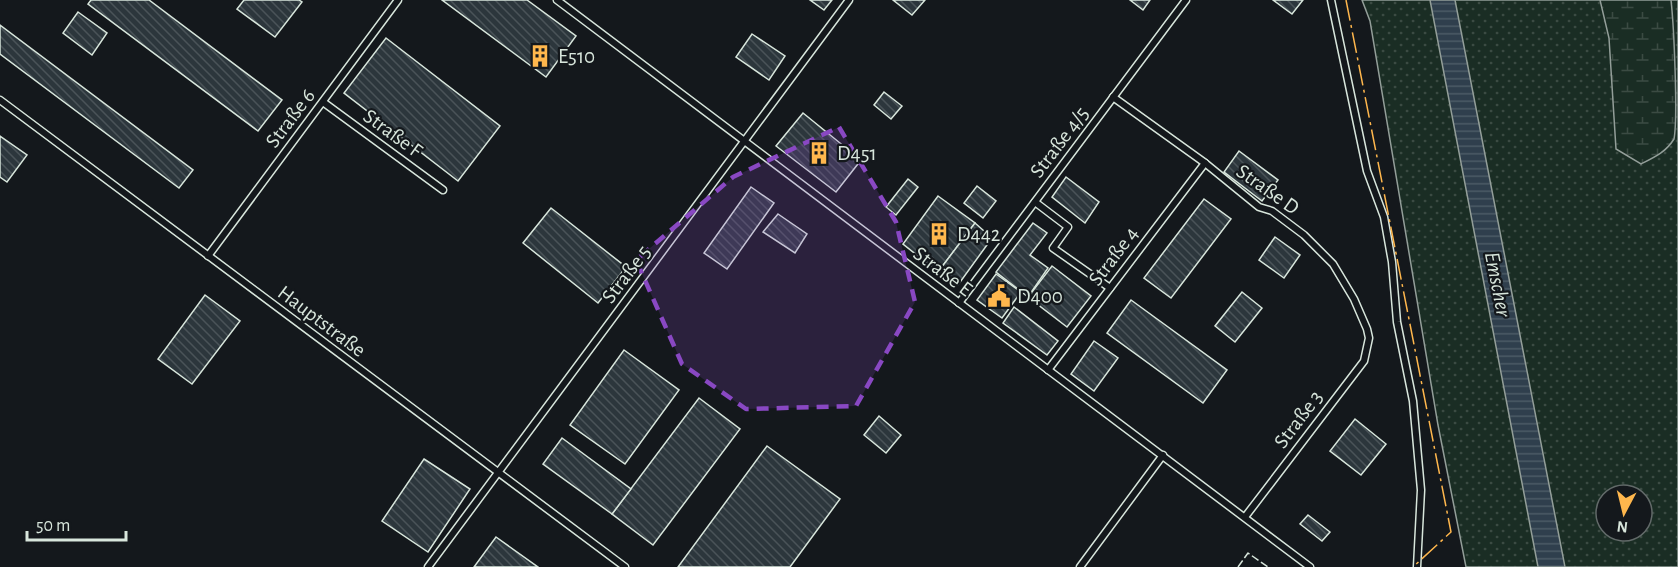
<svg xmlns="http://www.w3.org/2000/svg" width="1678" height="567" font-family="'Alegreya Sans',sans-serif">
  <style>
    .grass { fill: url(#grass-dots); stroke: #939e99; stroke-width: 1.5; fill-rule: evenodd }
    .wetland { fill: url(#wetland-marsh); stroke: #939e99; stroke-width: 1.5 }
    .water { fill: url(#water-rules); stroke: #939e99; stroke-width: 1.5 }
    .building { fill: url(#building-back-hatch); stroke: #d8e6dc; stroke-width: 1.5 }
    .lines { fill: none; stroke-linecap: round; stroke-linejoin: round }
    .lane-casing { stroke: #d8e6dc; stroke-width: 9 }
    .lane { stroke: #14181c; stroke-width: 6 }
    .fence { stroke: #d8e6dc; stroke-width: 1.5; stroke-dasharray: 8 3; stroke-linecap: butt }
    .power { stroke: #ffb74d; stroke-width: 1.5; stroke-dasharray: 21 4.5 3 4.5; stroke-linecap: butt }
    .marked { fill: #8948c3; fill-opacity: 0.2; stroke: #8948c3; stroke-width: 4.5; stroke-dasharray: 12 8; stroke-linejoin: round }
    .labels { text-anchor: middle; stroke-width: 4.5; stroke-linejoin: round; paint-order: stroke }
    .poi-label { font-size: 21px; fill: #d8e6dc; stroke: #14181c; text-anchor: start }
    .street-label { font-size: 21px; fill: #d8e6dc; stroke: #14181c }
    .water-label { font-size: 22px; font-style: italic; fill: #d8e6dc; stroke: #14181c }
  </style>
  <defs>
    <pattern id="grass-dots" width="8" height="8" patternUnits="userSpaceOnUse" patternTransform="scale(1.5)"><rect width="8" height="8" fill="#1a2d24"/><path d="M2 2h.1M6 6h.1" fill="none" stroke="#3b4b43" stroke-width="1.8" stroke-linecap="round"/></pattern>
    <pattern id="wetland-marsh" width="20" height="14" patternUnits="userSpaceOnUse" patternTransform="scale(1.5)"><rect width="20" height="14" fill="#1a2d24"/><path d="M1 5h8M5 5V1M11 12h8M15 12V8" fill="none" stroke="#3b4b43"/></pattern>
    <pattern id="water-rules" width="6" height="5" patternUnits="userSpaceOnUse" patternTransform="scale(1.5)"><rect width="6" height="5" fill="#2f3f4d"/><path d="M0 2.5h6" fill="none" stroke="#4c5b66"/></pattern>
    <pattern id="building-back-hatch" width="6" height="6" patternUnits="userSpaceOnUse" patternTransform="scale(1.5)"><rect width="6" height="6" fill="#2c363c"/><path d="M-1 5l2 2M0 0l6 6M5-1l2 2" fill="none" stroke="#4a5358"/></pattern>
  </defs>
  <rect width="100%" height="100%" fill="#14181c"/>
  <path class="grass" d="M 1362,0 L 1678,0 L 1678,567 L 1466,567 L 1438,425 L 1370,21 ZM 1606,495 L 1642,495 L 1642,531 L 1606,531 Z"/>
  <path class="wetland" d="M 1600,0 L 1671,0 C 1674,27 1678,118 1674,139 C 1666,152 1655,157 1641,164 L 1616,149 L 1609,38 Z"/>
  <polygon class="water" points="1430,0 1455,0 1565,567 1538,567"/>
  <g class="building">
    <polygon points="91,0 149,0 282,100 258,131 88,4"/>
    <polygon points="244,0 299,0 302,2 275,37 237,9"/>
    <polygon points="442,0 527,0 576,36 546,77"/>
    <polygon points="810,0 832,0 824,10"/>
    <polygon points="893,0 925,0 912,15"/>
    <polygon points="1130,0 1150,0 1143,10"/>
    <polygon points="1273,0 1303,0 1292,14"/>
    <polygon points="78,12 107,33 92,55 63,33"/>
    <polygon points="0,25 193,170 179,188 0,54"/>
    <polygon points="752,34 785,56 769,80 736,57"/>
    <polygon points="386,38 500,126 458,181 344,93"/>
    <polygon points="884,92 902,106 891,119 874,105"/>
    <polygon points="803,113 861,160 836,192 776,146"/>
    <polygon points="0,136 27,155 7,182 0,177"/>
    <polygon points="1239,151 1278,180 1262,201 1224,172"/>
    <polygon points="1066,177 1099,202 1085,223 1052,197"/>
    <polygon points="908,179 918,187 896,215 886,207"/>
    <polygon points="977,186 996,201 983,218 964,203"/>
    <polygon points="751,187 774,203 727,269 704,253"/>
    <polygon points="938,196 975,223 938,272 903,244"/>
    <polygon points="1204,199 1231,219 1171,298 1144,278"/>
    <polygon points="551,208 626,267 598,303 523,243"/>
    <polygon points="778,214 807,234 795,253 763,232"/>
    <polygon points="975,223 992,238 958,285 938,272"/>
    <polygon points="1033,223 1047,233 1030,255 1048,268 1028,297 996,272"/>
    <polygon points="1275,237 1300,255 1284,278 1259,260"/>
    <polygon points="1052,266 1091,296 1067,327 1028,297"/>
    <polygon points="996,274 1021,292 1002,318 977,300"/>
    <polygon points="1242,292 1262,308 1235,342 1215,326"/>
    <polygon points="205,295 240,321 192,384 158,359"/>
    <polygon points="1131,300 1227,370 1203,403 1107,333"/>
    <polygon points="1014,307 1058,341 1047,355 1003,323"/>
    <polygon points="1094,341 1118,358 1094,391 1071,374"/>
    <polygon points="624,350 679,390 625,464 570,425"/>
    <polygon points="699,398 740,429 653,545 612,514"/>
    <polygon points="879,416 901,435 886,453 864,435"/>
    <polygon points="1355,419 1386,444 1361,475 1330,451"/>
    <polygon points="562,438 631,489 612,514 543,464"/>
    <polygon points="767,446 840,499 790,567 678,567"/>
    <polygon points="424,459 470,489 428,552 382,521"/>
    <polygon points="1308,515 1330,532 1322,541 1300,524"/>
    <polygon points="496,537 538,567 474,567"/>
  </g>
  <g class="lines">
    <g class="lane-casing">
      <g id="lane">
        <polyline points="557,0 1310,567"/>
        <polyline points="1331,0 1367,171 1384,217 1392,262 1397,322 1413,401 1421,490 1417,567"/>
        <polyline points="1113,97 1205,163 1259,207 1272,211 1304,235 1333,264 1354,299 1367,329 1369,338 1364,361 1245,517"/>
        <polyline points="0,100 625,567"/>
        <polyline points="323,102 443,190"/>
        <polyline points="1035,202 1068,227 1053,248 1110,288"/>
        <polyline points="208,256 398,0"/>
        <polyline points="959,303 1186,0"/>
        <polyline points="1048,370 1205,163"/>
        <polyline points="428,567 849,0"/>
        <polyline points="1080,567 1163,455"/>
      </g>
    </g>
    <use href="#lane" class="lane"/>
    <polyline class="fence" points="1238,567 1248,553 1268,567"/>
    <polyline class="power" points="1346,0 1451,532 1413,567"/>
  </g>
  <path class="marked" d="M 839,127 L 896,222 L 915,302 L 856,406 L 746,409 L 682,364 L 636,260 L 733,177 Z"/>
  <defs>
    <g id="building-bare" transform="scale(1.8)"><path d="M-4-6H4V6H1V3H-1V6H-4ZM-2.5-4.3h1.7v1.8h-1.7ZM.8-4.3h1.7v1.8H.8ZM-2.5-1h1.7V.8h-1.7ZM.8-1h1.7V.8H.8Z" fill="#ffb74d" stroke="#14181c" stroke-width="2.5" paint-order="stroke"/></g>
    <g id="civic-bare" transform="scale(1.8)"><path d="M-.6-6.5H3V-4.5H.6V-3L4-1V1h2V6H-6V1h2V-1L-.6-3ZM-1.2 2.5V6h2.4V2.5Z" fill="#ffb74d" stroke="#14181c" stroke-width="2.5" paint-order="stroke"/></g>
  </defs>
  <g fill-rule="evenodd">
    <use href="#building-bare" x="540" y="56"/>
    <use href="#building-bare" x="819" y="153"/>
    <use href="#building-bare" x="939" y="234"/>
    <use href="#civic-bare" x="999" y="296"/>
  </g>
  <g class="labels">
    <g class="poi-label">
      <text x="558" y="63">E510</text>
      <text x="837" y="160">D451</text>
      <text x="957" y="241">D442</text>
      <text x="1017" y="303">D400</text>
    </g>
    <g class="street-label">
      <text transform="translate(290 118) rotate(-53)" y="7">Straße 6</text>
      <text transform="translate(393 133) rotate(36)" y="7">Straße F</text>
      <text transform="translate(1059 142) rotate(-53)" y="7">Straße 4/5</text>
      <text transform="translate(1268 189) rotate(35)" y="7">Straße D</text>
      <text transform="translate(1113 256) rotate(-53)" y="7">Straße 4</text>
      <text transform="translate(943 271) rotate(37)" y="7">Straße E</text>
      <text transform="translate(626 274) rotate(-53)" y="7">Straße 5</text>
      <text transform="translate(322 321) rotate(37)" y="7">Hauptstraße</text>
      <text transform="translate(1298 419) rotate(-53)" y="7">Straße 3</text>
    </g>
    <g class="water-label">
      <text transform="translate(1499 284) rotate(79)" y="8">Emscher</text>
    </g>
  </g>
  <g transform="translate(1624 513) rotate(187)"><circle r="28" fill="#14181c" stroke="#626a69" stroke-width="1.5"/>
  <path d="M0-4.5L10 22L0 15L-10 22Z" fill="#ffb74d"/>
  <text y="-9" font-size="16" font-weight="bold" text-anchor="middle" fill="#d8e6dc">N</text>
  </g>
  <path d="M27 531v9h99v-9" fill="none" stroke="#d8e6dc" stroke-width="3"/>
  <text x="36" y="531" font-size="18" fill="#d8e6dc" stroke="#14181c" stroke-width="4.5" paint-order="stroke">50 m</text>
</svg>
